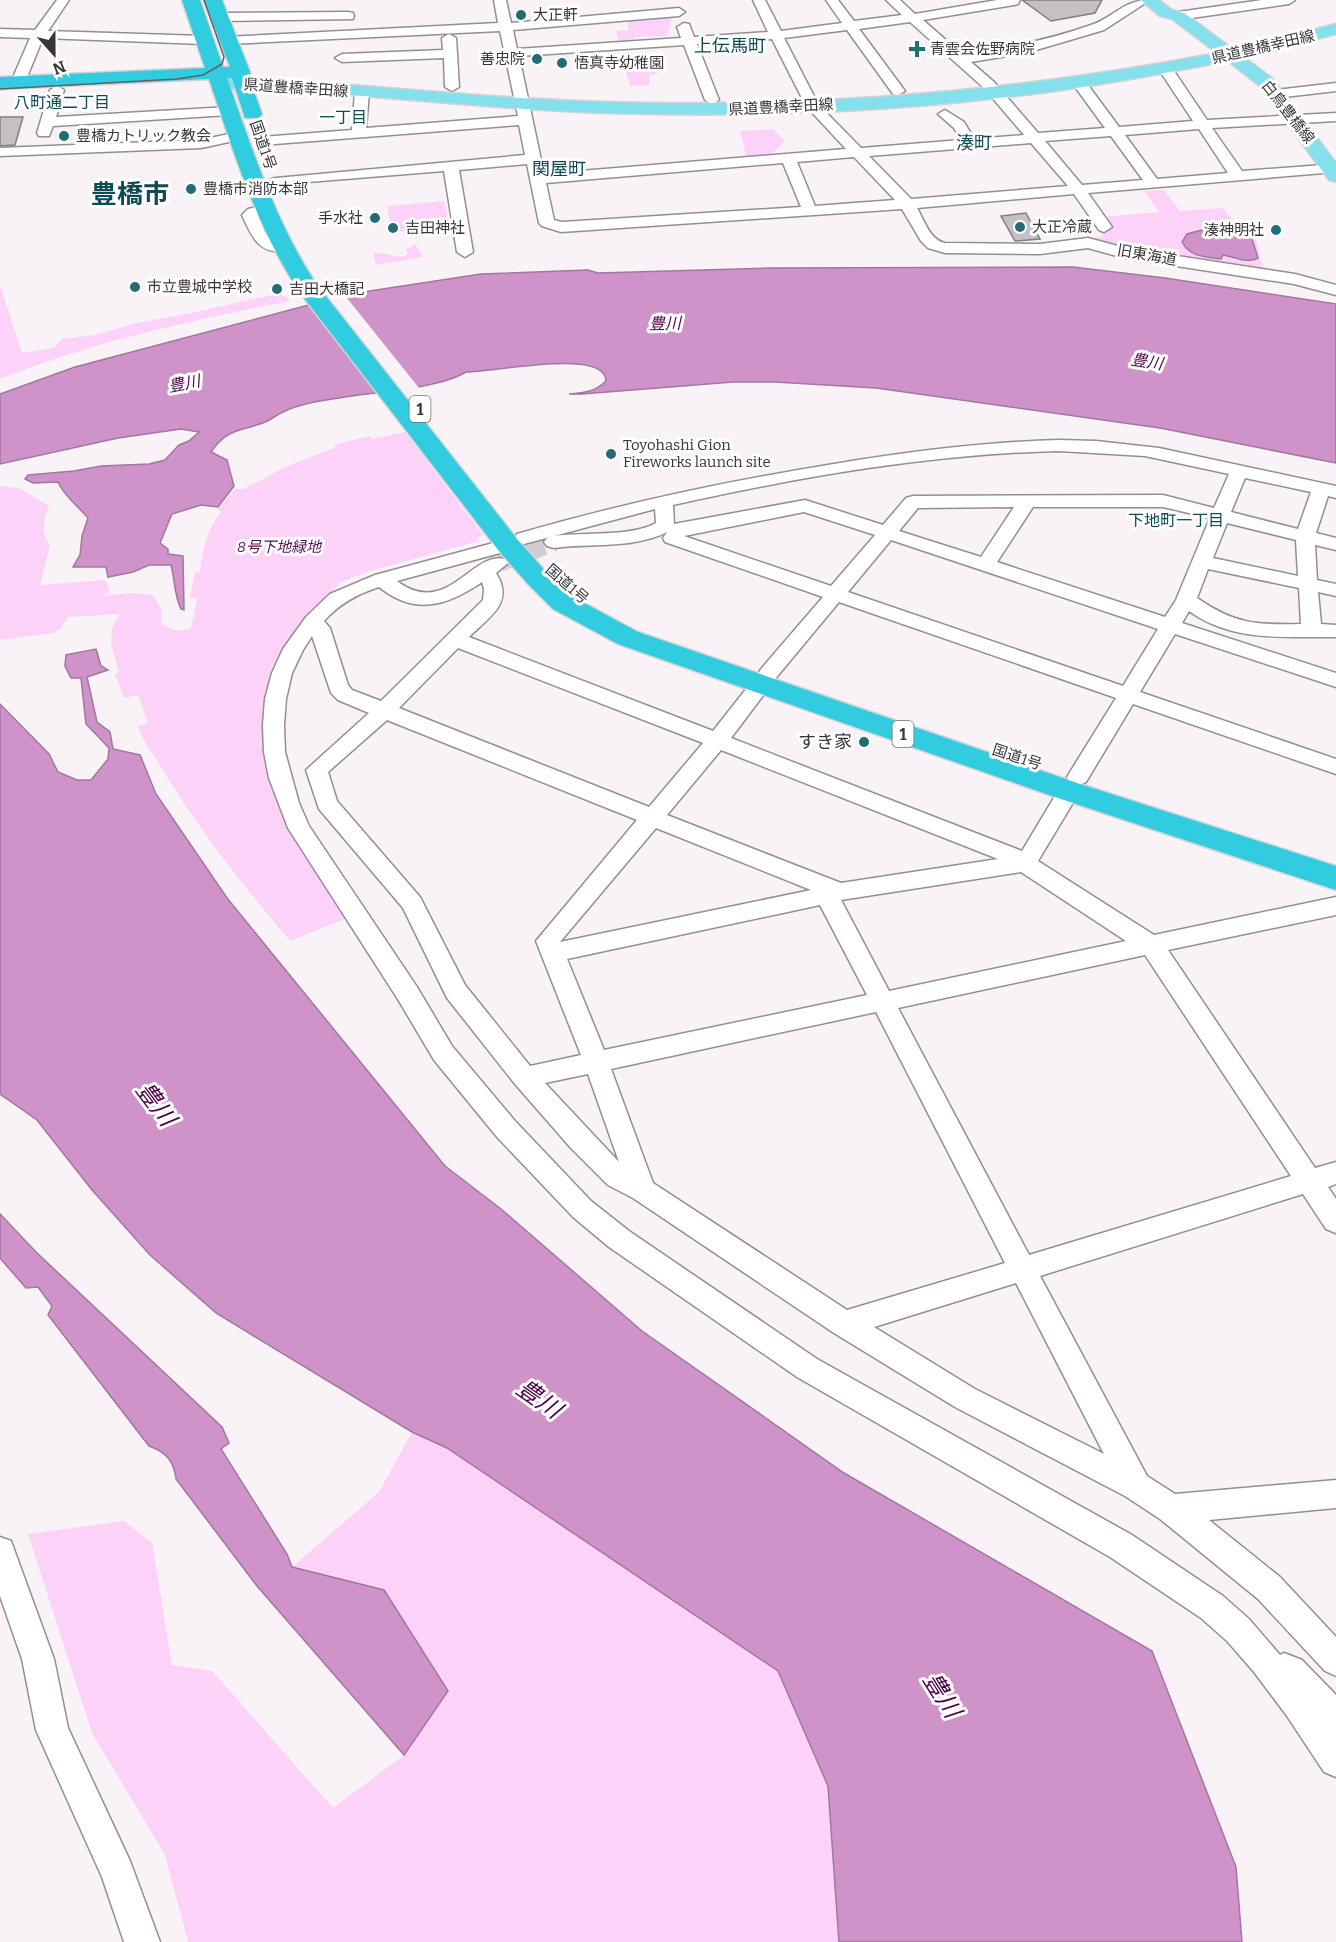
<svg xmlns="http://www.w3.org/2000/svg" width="1336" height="1942" font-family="Bitter,'Noto Sans JP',serif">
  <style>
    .green { fill: #fcd2f8 }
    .water { fill: #cf93ca; stroke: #a2779e; stroke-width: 1.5 }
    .pier { fill: #f9f3f8 }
    .building { fill: #c5c0c4; stroke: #827d82; stroke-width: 1.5 }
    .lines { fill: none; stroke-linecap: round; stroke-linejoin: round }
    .minor-tunnel { stroke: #d2cdd2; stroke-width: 19; stroke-dasharray: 19 9; stroke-linecap: butt }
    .minor-casing { stroke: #938e92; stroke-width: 3 }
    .major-casing { stroke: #d3d3d3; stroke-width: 3 }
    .highway-casing { stroke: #d3d3d3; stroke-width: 3 }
    .minor { fill: #fff; fill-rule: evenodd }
    .major { fill: #83e0ec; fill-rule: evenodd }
    .highway { fill: #31cce0; fill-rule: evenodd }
    .tram { stroke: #646164; stroke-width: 1.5 }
    .poi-dot { fill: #226c76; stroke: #fff; stroke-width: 2 }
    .labels { text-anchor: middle; stroke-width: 6; stroke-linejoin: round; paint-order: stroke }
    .far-poi-label { font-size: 15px; fill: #383638; stroke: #fff; text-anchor: start }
    .far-street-label { font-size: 15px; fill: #383638; stroke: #fff }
    .far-park-label { font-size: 15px; font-style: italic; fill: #550d53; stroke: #fff }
    .far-neighbourhood-label { font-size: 16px; fill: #0e4b53; stroke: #fff }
    .far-water-label { font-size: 16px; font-style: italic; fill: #490047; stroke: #fff }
    .shield { fill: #fff; stroke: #747274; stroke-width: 1.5 }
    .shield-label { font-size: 16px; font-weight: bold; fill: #383638 }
    .far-quarter-label { font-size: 18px; fill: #0e4b53; stroke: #fff }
    .poi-label { font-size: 18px; fill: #383638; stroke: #fff; text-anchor: end }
    .near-water-label { font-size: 24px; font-style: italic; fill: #490047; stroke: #fff }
    .far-town-label { font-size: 26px; font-weight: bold; fill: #0e4b53; stroke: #fff }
  </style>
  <rect width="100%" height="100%" fill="#f9f3f8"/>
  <g class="green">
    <polygon points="667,16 672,17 667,36 633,37 633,42 619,43 616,31 629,30 626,19"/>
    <polygon points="664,62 665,67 656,74 650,74 649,85 630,86 624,65"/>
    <polygon points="773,129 785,141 767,158 747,159 740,131"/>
    <polygon points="1164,190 1180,211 1222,208 1232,219 1256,240 1264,273 1132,251 1087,239 1101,237 1106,230 1101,217 1159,212 1144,191"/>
    <polygon points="444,201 449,227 395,232 390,224 387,206"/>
    <path d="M 415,244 L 423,257 L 376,265 L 373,253 C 386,251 393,258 406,256 L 408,253 L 406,250 Z"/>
    <path d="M 0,285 L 22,353 L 53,348 L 62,339 L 95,335 L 137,323 L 191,313 L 262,297 L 280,295 L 287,297 L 290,301 C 192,320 92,342 0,379 Z"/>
    <path d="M 405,432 L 483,535 L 477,537 L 479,541 L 367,572 L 341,582 L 307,617 L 266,753 L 271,785 L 280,809 L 296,835 L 352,916 L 290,941 C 240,882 192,821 154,755 L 149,750 L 137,726 L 148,723 L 138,695 L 124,698 L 115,674 L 119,672 L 111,644 L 112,628 L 120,614 L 68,617 L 61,629 L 53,633 L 0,640 L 0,486 L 19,488 L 49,506 C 44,521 40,531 50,545 L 40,585 L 105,580 L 110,590 L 102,596 L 128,593 L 153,595 L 162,610 L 161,624 C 171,629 180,634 191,628 L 197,598 L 190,598 L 195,573 L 200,572 C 202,550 207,530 221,512 L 218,509 L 235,489 L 244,489 L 285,467 L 336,447 L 334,445 L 369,436 L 372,439 Z"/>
    <polygon points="412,1432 447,1448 778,1671 828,1786 839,1942 188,1942 165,1855 92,1733 28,1534 124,1521 152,1543 172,1665 212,1671 333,1808 404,1755 448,1691 384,1590 292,1567 379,1492"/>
  </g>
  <g class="water">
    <path d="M 1229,223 L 1236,224 L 1240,233 L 1252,239 L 1258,258 C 1248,264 1235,257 1223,255 L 1221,259 C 1205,257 1190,257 1182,242 L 1187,234 Z"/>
    <path d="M 1073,267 L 1165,278 L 1336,304 L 1336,463 L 1160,428 L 876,388 L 775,382 L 733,382 L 582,394 L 569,394 C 583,393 595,392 606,381 C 606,347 489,373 466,372 C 437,389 374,392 339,398 C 323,400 301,404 285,411 C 278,414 272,419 265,422 C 240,432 227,428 211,452 L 227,460 L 234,486 L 218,507 L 201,505 L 172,514 L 160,543 L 168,549 L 168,554 L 183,556 L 184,610 L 181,609 C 174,595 175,580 171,565 L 149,565 L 133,572 L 108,577 L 106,567 L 73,567 L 80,555 L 82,536 L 88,518 C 78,506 64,496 58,482 L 33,483 L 25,479 L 28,475 L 74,471 L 101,466 L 149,464 L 165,460 L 179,445 L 189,441 L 199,432 L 181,429 L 118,438 L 0,464 L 0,394 L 75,367 L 350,294 L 481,274 L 588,270 L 598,273 L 769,268 Z"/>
    <polygon points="96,649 101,666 108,670 87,677 97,722 110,732 113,749 140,755 156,794 227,898 445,1166 501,1209 642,1331 844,1473 1152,1651 1236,1867 1242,1942 839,1942 828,1786 778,1671 447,1448 412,1432 216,1313 150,1255 92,1190 37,1120 0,1094 0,704 49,754 58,772 77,780 91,780 108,759 109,748 86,724 81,678 71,678 65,666 66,655"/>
    <path d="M 0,1214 L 37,1253 L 222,1427 L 229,1443 L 221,1449 L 287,1554 L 292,1567 L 384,1590 L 448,1691 L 404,1755 L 257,1586 L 176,1479 C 174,1461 166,1452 149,1446 L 48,1315 L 52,1306 L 38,1287 L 26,1288 L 0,1258 Z"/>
  </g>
  <polygon class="pier" points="343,293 419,388 379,396 307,302"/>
  <g class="building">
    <polygon points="1022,0 1102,0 1095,13 1051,21"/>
    <polygon points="0,117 23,117 15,145 0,146"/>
    <polygon points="1026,213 1040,239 1015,241 1001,216"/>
  </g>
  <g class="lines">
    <polyline class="minor-tunnel" points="500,562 554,542"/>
    <g class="minor-casing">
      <g id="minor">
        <polygon points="57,0 69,0 48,31 203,36 210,40 203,44 43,38 25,82 18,86 13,85 11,82 30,38 0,37 0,29 35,30"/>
        <path d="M 494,0 L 506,0 L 511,23 L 679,8 L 685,12 L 679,16 L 513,30 L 517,49 L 681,38 L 677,27 L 684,23 L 689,24 L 694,37 L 768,32 L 753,0 L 765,0 L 781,31 L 842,23 L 826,0 L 838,0 L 854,21 L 902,15 L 886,0 L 900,0 L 915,14 L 997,0 L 1020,0 L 1018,4 L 1014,5 L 923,20 L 963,55 C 1007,48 1049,40 1091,25 C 1115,17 1123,0 1150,0 L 1104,30 L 1026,53 L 971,62 L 994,82 L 1038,133 L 1105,128 L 1073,84 L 1080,80 L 1085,81 L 1119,127 L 1193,121 L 1158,68 L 1165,64 L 1170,65 L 1207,120 L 1336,113 L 1336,121 L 1212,128 L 1242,171 L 1336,164 L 1336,172 L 1088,193 L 1112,227 L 1104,232 L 1099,230 L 1074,194 L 917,208 C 924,220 930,240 945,243 L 1040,244 L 1088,238 L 1125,248 L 1295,274 L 1336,285 L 1336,295 L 1294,284 L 1124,258 L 1088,248 L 1040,254 L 945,253 L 928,248 L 921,241 L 902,209 L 561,232 L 542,226 L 539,223 L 527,164 L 459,170 L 473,252 L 465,257 L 457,252 L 444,171 L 271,185 L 269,182 L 271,179 L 276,178 L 525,155 L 519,125 L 262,145 L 255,141 L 262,137 L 352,130 L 355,92 L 362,88 L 369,92 L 366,128 L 518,116 L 500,31 L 230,44 L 223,40 L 225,37 L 498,23 ZM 910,22 L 984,88 L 1024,135 L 974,139 L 964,122 L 945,110 L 938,114 L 954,128 L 961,140 L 861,148 L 818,104 L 784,38 L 847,30 L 893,94 L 898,95 L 905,91 L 859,29 ZM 772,39 L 806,106 L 846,149 L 544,174 L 519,56 L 684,45 L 705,100 L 712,104 L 719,100 L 697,44 ZM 1199,129 L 1228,173 L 1157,179 L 1125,135 ZM 1111,136 L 1143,180 L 1082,185 L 1045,141 ZM 1031,143 L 1068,186 L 911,199 L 869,156 ZM 854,157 L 895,200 L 815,206 L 797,162 ZM 783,163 L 801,207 L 562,222 L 554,220 L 546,183 Z"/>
        <polygon points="1262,0 1295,0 1289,4 1178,20 1172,16 1178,12"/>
        <polygon points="348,12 353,13 354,16 353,19 221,21 215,17 221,13"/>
        <polygon points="449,34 456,38 459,87 452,91 445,87 444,58 342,62 335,58 342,54 443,50 442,38"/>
        <polygon points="1336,83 1336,91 1276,98 1269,94 1276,90"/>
        <polygon points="57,86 64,90 56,117 229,107 236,111 229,115 53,126 49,136 39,136 37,133 50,90"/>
        <polygon points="238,132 243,133 245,136 243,139 201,148 0,156 0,148 201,140"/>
        <path d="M 266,205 L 274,210 L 271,213 L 258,216 C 269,241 263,237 289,244 L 291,247 L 289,250 C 260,257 252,237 242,215 L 248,209 Z"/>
        <path d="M 1059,440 L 1096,441 L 1159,448 L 1336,486 L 1336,498 L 1328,496 L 1316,533 L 1336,538 L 1336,550 L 1315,545 L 1317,580 L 1336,584 L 1336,596 L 1318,592 L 1321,624 L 1336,625 L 1336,637 C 1284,636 1234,643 1189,611 L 1182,623 L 1336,673 L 1336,687 L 1175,634 L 1140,692 L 1336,759 L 1336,774 L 1133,704 L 1086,782 L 1078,785 L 1070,782 L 1067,777 L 1116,698 L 839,602 L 775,679 L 769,680 L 771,684 L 768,689 L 731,738 L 1022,851 L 1061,786 L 1069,783 L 1077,786 L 1080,791 L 1038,861 L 1154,935 L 1336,897 L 1336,915 L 1168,950 L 1315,1168 L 1336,1162 L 1336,1184 L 1328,1187 L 1336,1199 L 1336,1233 L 1326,1229 L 1303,1194 L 1040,1276 L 1147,1476 L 1175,1494 L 1336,1480 L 1336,1508 L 1209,1520 L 1280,1577 L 1336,1637 L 1336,1676 L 1325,1671 L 1258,1599 L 1160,1519 L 1125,1496 L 955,1407 L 834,1333 L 633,1198 L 608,1185 L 570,1147 L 515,1084 L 447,998 L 403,908 L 319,809 L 306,770 L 369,713 L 338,700 L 331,693 L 312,636 L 303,650 L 292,673 L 286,699 L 284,725 L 285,752 L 299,803 L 309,826 L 417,987 L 452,1046 L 515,1121 L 591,1201 L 629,1231 L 817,1359 L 1132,1535 L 1223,1596 L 1249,1619 L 1280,1655 L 1284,1653 L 1302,1660 L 1336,1695 L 1336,1777 L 1324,1772 L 1287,1716 L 1254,1672 L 1227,1641 L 1201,1618 L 1110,1557 L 797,1377 L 609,1247 L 573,1217 L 497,1137 L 434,1060 L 399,1001 L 288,828 L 269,778 L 264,752 L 263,725 L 265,699 L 272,673 L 283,649 L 306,617 L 330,594 L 375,575 L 508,539 L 515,541 L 518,545 L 515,549 L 397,581 C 447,619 472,550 505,559 L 508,563 L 496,573 C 515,603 489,617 469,637 L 713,731 L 754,679 L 760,677 L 758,674 L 761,669 L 823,597 L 665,542 L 663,538 L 667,532 C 635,549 589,543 554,548 L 547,546 L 544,542 L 547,538 L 554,536 C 583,532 631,537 656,523 L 655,509 L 524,544 L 517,542 L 515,538 L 517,534 C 620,504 723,482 828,465 C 905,452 982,442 1059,440 ZM 1059,451 L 1145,456 L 1229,474 L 1214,508 L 1163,495 L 913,496 L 906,498 L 883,525 L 805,500 L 674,524 L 673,505 C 799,477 930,454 1059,451 ZM 1245,478 L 1311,492 L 1298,529 L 1231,512 ZM 1014,507 L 981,557 L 899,531 L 918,508 ZM 1033,507 L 1163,507 L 1210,518 L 1176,600 L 1165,617 L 997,562 ZM 804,512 L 875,535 L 831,586 L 684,536 ZM 1227,523 L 1296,540 L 1298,576 L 1213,558 ZM 891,540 L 1158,629 L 1123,686 L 848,592 ZM 1208,569 L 1299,588 L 1301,624 C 1255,625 1235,624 1197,598 ZM 482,582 L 484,589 L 483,600 L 381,701 L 352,690 L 348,685 L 330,628 L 324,621 C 339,604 357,594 379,587 C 415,616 447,606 482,582 ZM 458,648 L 703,743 L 649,807 L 399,708 ZM 387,720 L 637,820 L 536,941 L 581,1055 L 530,1066 L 465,985 L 420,897 L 337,801 L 328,772 ZM 721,750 L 998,859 L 841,883 L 667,815 ZM 656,828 L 811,890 L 560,942 ZM 1021,872 L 1126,941 L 889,991 L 841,900 ZM 820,905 L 867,995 L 604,1050 L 567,959 ZM 1145,955 L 1291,1176 L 1029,1255 L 898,1008 ZM 876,1012 L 1005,1263 L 847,1310 L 653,1183 L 611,1069 ZM 588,1074 L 619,1162 L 545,1083 ZM 1016,1283 L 1104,1454 L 975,1389 L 874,1327 Z"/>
        <polygon points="0,1537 11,1541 15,1552 54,1659 68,1728 130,1861 160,1942 124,1942 102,1877 36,1730 22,1659 0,1596"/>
      </g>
    </g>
    <g class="major-casing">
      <path id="major" d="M 1141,0 L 1159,0 L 1172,10 L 1184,13 L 1234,50 L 1336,24 L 1336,34 L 1245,58 L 1272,78 L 1336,163 L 1336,182 L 1329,180 L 1260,86 L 1228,61 C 1155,75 1081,89 1007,97 C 874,113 740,117 606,113 C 478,109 350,91 221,88 L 215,87 L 212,83 L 215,79 L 221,78 L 259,79 C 375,85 490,99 606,102 C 812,108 1015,92 1217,53 L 1172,19 L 1160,16 Z"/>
    </g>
    <g class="highway-casing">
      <path id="highway" d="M 182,0 L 200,0 L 223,67 L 230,67 L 204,0 L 222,0 L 250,72 L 251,83 L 262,114 L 259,118 L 245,118 L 232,78 L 227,78 C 252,149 275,222 317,285 L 517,539 L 546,572 L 573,597 L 638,632 L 1080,784 L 1336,866 L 1336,890 L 1058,798 L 618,644 L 553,609 L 528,584 L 499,551 L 301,294 C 257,229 234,153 209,79 L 0,89 L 0,77 L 205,68 Z"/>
    </g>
    <use href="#minor" class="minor"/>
    <use href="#major" class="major"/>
    <use href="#highway" class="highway"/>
    <polyline class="tram" points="0,89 177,79 203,75 222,64 224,57 204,0"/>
  </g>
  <g class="poi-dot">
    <circle cx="521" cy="15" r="6"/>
    <path d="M914 40h6v6h6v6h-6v6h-6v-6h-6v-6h6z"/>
    <circle cx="537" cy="59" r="6"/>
    <circle cx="562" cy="63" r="6"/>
    <circle cx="64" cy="136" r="6"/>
    <circle cx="191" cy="189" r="6"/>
    <circle cx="375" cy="218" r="6"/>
    <circle cx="1020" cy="227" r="6"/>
    <circle cx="393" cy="228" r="6"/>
    <circle cx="1276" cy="230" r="6"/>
    <circle cx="135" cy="287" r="6"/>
    <circle cx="277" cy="289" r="6"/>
    <circle cx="611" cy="454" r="6"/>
    <circle cx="864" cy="742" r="6"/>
  </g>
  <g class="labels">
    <g class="far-poi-label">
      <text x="533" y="20">大正軒</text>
      <text x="930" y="54">青雲会佐野病院</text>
      <text x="525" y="64" text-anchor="end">善忠院</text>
      <text x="574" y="68">悟真寺幼稚園</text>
      <text x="76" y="141">豊橋カトリック教会</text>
      <text x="203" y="194">豊橋市消防本部</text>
      <text x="363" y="223" text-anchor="end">手水社</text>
      <text x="1032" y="232">大正冷蔵</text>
      <text x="405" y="233">吉田神社</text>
      <text x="1264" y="235" text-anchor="end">湊神明社</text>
      <text x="147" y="292">市立豊城中学校</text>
      <text x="289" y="294">吉田大橋記</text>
      <text x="623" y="450">Toyohashi Gion<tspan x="623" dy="17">Fireworks launch site</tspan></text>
    </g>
    <g class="far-street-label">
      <text transform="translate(1263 47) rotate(-13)" y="5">県道豊橋幸田線</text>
      <text transform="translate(296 88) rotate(4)" y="5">県道豊橋幸田線</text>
      <text transform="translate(781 107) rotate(-3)" y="5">県道豊橋幸田線</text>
      <text transform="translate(1288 112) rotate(52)" y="5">白鳥豊橋線</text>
      <text transform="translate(263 145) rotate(71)" y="5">国道1号</text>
      <text transform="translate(1147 255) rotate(10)" y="5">旧東海道</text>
      <text transform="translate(567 584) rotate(41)" y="5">国道1号</text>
      <text transform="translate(1017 757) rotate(18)" y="5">国道1号</text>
    </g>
    <g class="far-park-label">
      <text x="279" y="552">8号下地緑地</text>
    </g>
    <g class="far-neighbourhood-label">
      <text x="62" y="108">八町通二丁目</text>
      <text x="343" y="123">一丁目</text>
      <text x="1176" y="526">下地町一丁目</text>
    </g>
    <g class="far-water-label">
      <text transform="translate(665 323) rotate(-1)" y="6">豊川</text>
      <text transform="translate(1147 361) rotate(9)" y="6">豊川</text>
      <text transform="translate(184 383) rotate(-11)" y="6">豊川</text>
    </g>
    <g class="shield">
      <rect x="409.5" y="396" width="21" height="26" rx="4.5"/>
      <rect x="892.5" y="721" width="21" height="26" rx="4.5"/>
    </g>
    <g class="shield-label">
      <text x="420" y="415">1</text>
      <text x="903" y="740">1</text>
    </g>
    <g class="far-quarter-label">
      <text x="730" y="52">上伝馬町</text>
      <text x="974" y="149">湊町</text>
      <text x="559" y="175">関屋町</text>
    </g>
    <g class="poi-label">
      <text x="852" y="748">すき家</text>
    </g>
    <g class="near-water-label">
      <text transform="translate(156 1104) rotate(53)" y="8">豊川</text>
      <text transform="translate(539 1399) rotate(35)" y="8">豊川</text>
      <text transform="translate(942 1695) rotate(58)" y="8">豊川</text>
    </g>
    <g class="far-town-label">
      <text x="130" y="203">豊橋市</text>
    </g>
  </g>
  <g transform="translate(54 54) rotate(159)" stroke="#ffffff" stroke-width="4.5" paint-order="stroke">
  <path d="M0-4.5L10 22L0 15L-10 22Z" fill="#383638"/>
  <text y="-9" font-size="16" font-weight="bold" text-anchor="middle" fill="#383638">N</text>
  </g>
</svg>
